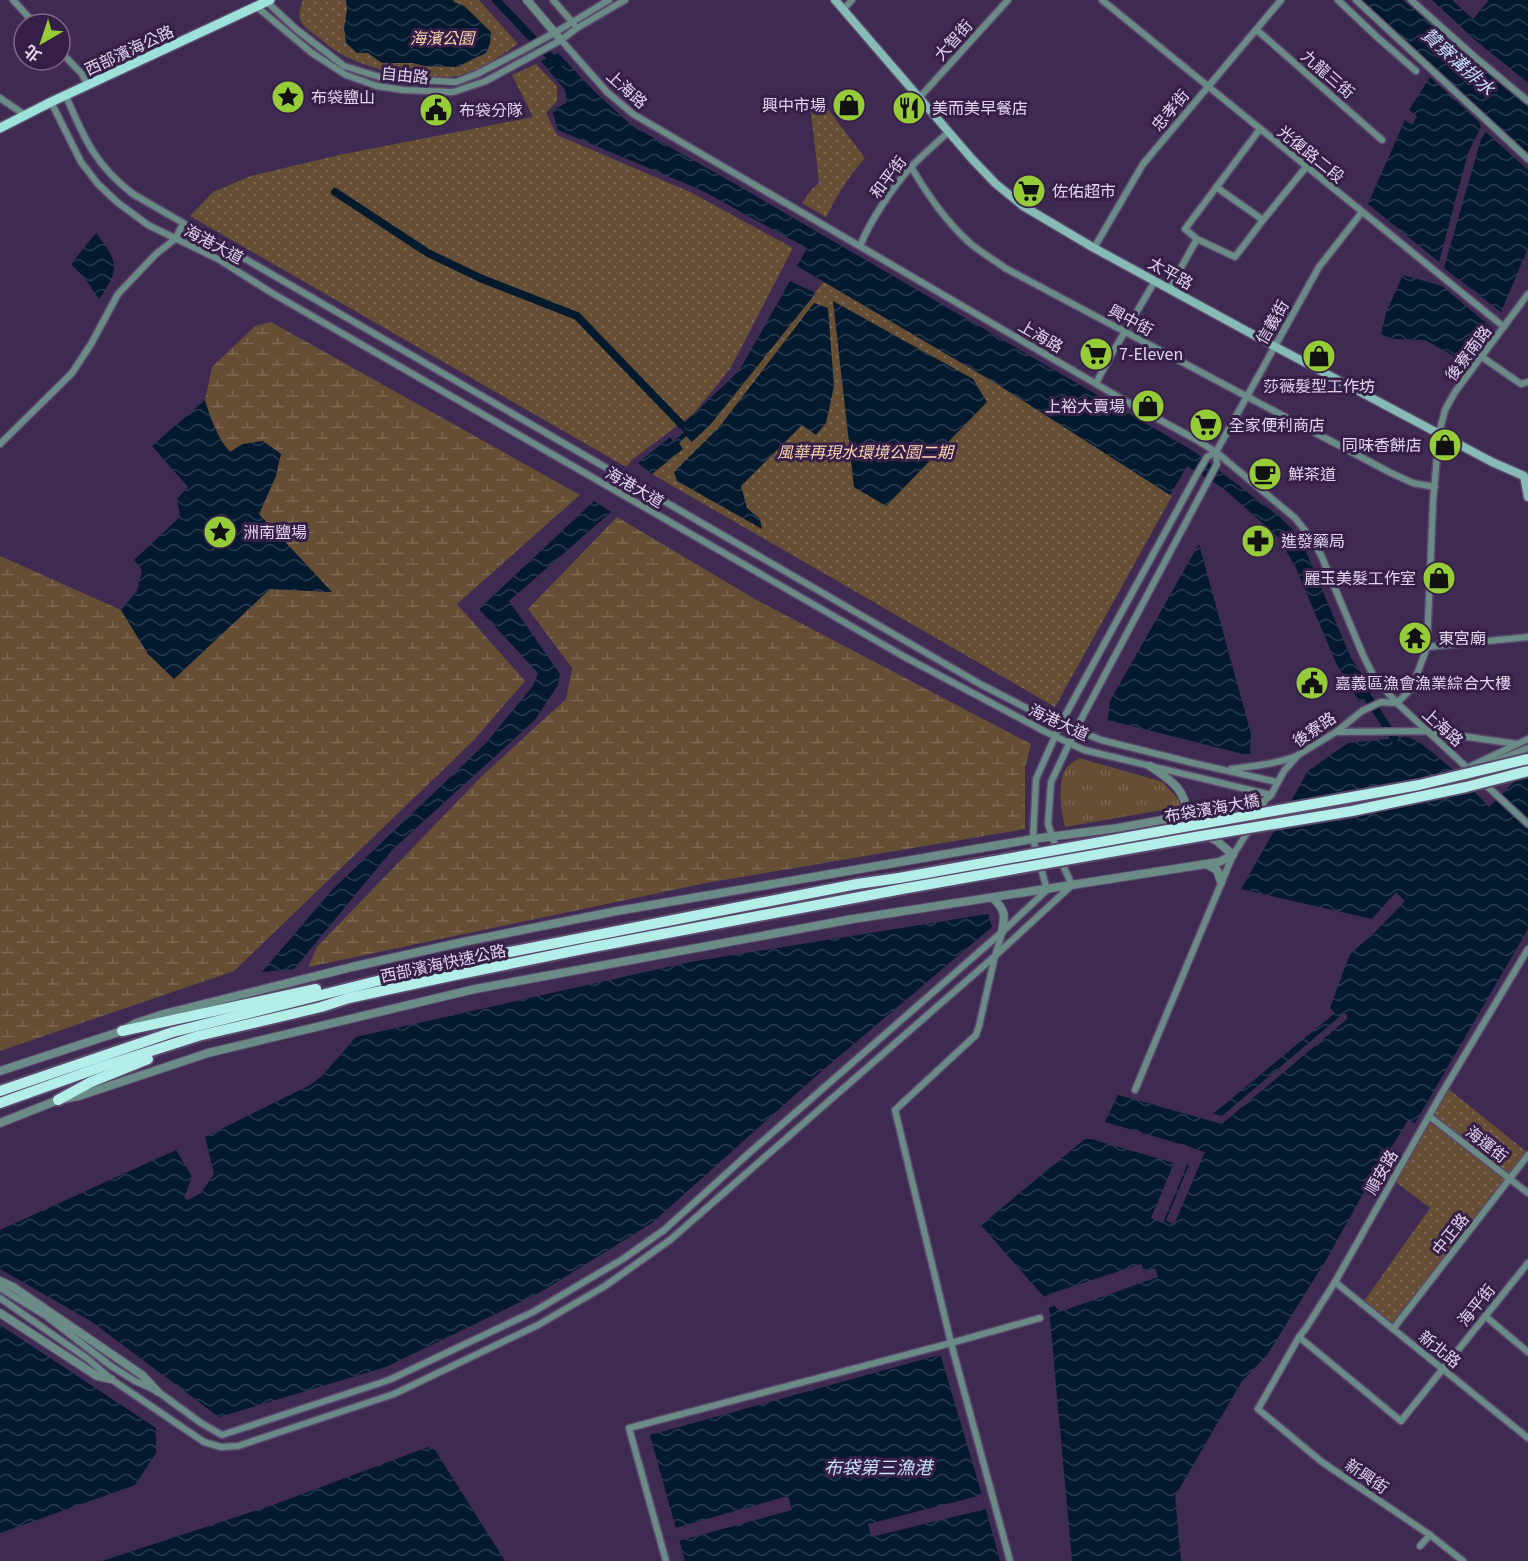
<svg xmlns="http://www.w3.org/2000/svg" width="1528" height="1561" font-family="Georgia,'Noto Sans TC',serif">
  <style>
    .grass { fill: url(#grass-tufts) }
    .wetland { fill: url(#wetland-marsh) }
    .park { fill: url(#park-dots) }
    .water { fill: url(#water-waves) }
    .pier { fill: #3f2a52 }
    .lines { fill: none; stroke-linecap: round; stroke-linejoin: round }
    .canal { stroke: #031a2e; stroke-width: 8 }
    .minor-casing { stroke: #5c496e; stroke-width: 9 }
    .tertiary-casing { stroke: #5c496e; stroke-width: 10 }
    .secondary-casing { stroke: #5c496e; stroke-width: 11 }
    .primary-casing { stroke: #5c496e; stroke-width: 12 }
    .trunk-casing { stroke: #5c496e; stroke-width: 14 }
    .minor { stroke: #6b8b87; stroke-width: 6 }
    .tertiary { stroke: #6b8b87; stroke-width: 8 }
    .secondary { stroke: #87bcb6; stroke-width: 8 }
    .primary { stroke: #9ce1da; stroke-width: 9 }
    .trunk { stroke: #b4eee8; stroke-width: 10 }
    .trunk-bridge-casing { stroke: #5c496e; stroke-width: 14; stroke-linecap: butt }
    .trunk-bridge { stroke: #b4eee8; stroke-width: 10 }
    .labels { text-anchor: middle; stroke-width: 6; stroke-linejoin: round; paint-order: stroke }
    .park-label { font-size: 16px; font-style: italic; fill: #fed7b0; stroke: #351f47 }
    .street-label { font-size: 16px; fill: #e1d5ee; stroke: #351f47 }
    .poi-label { font-size: 16px; fill: #e1d5ee; stroke: #351f47; text-anchor: start }
    .water-label { font-size: 18px; font-style: italic; fill: #c5e0f9; stroke: #351f47 }
  </style>
  <defs>
    <pattern id="grass-tufts" width="24" height="20" patternUnits="userSpaceOnUse" patternTransform="scale(1.5)"><rect width="24" height="20" fill="#664e34"/><path d="M3 7l-1-3M5 7V3M7 7l1-3M15 17l-1-3M17 17v-4M19 17l1-3" fill="none" stroke="#7c6752"/></pattern>
    <pattern id="wetland-marsh" width="20" height="14" patternUnits="userSpaceOnUse" patternTransform="scale(1.5)"><rect width="20" height="14" fill="#664e34"/><path d="M1 5h8M5 5V1M11 12h8M15 12V8" fill="none" stroke="#7c6752"/></pattern>
    <pattern id="park-dots" width="8" height="8" patternUnits="userSpaceOnUse" patternTransform="scale(1.5)"><rect width="8" height="8" fill="#664e34"/><path d="M2 2h.1M6 6h.1" fill="none" stroke="#7c6752" stroke-width="1.8" stroke-linecap="round"/></pattern>
    <pattern id="water-waves" width="16" height="10" patternUnits="userSpaceOnUse" patternTransform="scale(1.5)"><rect width="16" height="10" fill="#031a2e"/><path d="M0 5q4-4 8 0t8 0" fill="none" stroke="#273a4d"/></pattern>
  </defs>
  <rect width="100%" height="100%" fill="#3f2a52"/>
  <path class="grass" d="M 1079,758 L 1163,782 L 1179,800 L 1180,807 L 1065,827 C 1061,811 1056,780 1068,766 C 1071,763 1076,761 1079,758 Z"/>
  <g class="wetland">
    <polygon points="271,322 580,495 457,604 525,681 474,740 234,971 0,1051 0,556 121,610 148,654 174,678 270,589 331,592 259,514 269,492 243,444 230,452 224,445 210,417 205,400 212,367 255,326"/>
    <polygon points="617,517 755,599 1031,744 1025,768 1025,829 706,883 308,967 317,947 480,778 566,699 572,668 528,609"/>
  </g>
  <g class="park">
    <path d="M 303,0 L 479,0 L 518,44 C 500,56 479,72 457,76 C 425,83 364,69 336,51 C 331,48 326,44 322,40 C 305,27 293,23 303,0 Z"/>
    <polygon points="536,64 557,86 557,101 546,113 557,135 690,192 793,248 730,369 694,413 632,460 626,467 190,216 213,192 251,176 339,155 533,117 512,75"/>
    <path d="M 821,100 L 865,158 C 849,176 837,195 826,217 L 802,203 L 811,190 L 819,183 L 810,103 Z"/>
    <polygon points="824,282 994,382 1172,496 1055,707 652,474"/>
    <polygon points="1446,1087 1528,1153 1393,1329 1362,1304 1430,1208 1393,1180 1412,1153"/>
  </g>
  <g class="water">
    <polygon points="346,0 453,0 454,2 463,5 491,32 490,44 486,53 471,60 458,67 425,66 412,63 382,63 368,53 357,53 346,43 344,28 347,10"/>
    <polygon points="1361,0 1403,0 1528,107 1528,156"/>
    <polygon points="1432,0 1452,0 1473,19 1489,0 1528,0 1528,83 1474,39"/>
    <polygon points="558,53 595,92 631,125 742,188 1195,452 1281,518 1294,531 1304,547 1351,658 1373,691 1359,702 1336,663 1296,568 1278,537 1223,488 1187,466 1170,495 994,382 797,266 807,248 701,190 558,130 552,111 567,102 565,90 541,61"/>
    <polygon points="1430,77 1479,122 1481,127 1468,153 1439,262 1368,204 1405,120 1412,125 1417,116 1409,110"/>
    <polygon points="1486,132 1528,170 1528,248 1501,312 1444,268 1481,139"/>
    <path d="M 96,233 C 118,262 121,268 99,299 L 84,277 L 71,264 Z"/>
    <polygon points="1403,275 1442,286 1491,327 1476,355 1463,359 1455,357 1425,340 1393,339 1381,334 1386,313"/>
    <polygon points="790,281 816,293 711,424 692,442 686,436 679,443 683,449 652,474 638,463 670,437 673,441 684,433 680,427 739,371"/>
    <polygon points="833,301 973,379 987,402 886,506 854,487"/>
    <polygon points="814,303 828,308 834,386 826,423 816,435 802,425 741,486 747,508 760,519 762,529 677,481 674,472 720,426"/>
    <path d="M 205,400 C 210,418 217,438 230,452 L 243,444 L 263,441 L 281,454 L 276,476 L 259,514 L 332,592 L 270,589 L 174,679 L 148,654 L 121,610 L 137,591 L 142,570 L 134,560 L 180,517 L 177,499 L 188,487 L 152,446 Z"/>
    <polygon points="594,501 611,512 509,601 560,674 558,685 535,720 393,849 294,969 262,972 333,889 485,744 533,686 538,673 479,609"/>
    <polygon points="1199,544 1251,734 1250,754 1243,754 1108,720 1110,701"/>
    <path d="M 1406,737 C 1425,739 1474,791 1489,807 L 1528,768 L 1528,929 L 1415,1123 L 1408,1120 L 1364,1192 L 1326,1260 L 1267,1355 L 1242,1381 L 1175,1496 L 1181,1561 L 1072,1561 L 1049,1308 L 1145,1272 L 1141,1264 L 1049,1294 L 1044,1297 L 981,1225 L 1085,1139 L 1091,1139 L 1174,1163 L 1151,1218 L 1163,1223 L 1194,1148 L 1105,1122 L 1118,1095 L 1207,1119 L 1335,1013 L 1330,1008 L 1350,954 L 1374,933 L 1405,901 L 1396,892 L 1372,919 L 1241,889 L 1308,771 L 1348,743 Z"/>
    <polygon points="988,914 992,927 816,1076 652,1223 539,1293 386,1367 219,1417 92,1322 0,1269 0,1230 176,1150 192,1177 184,1198 188,1200 201,1193 214,1174 205,1137 310,1085 322,1076 356,1037 690,962"/>
    <polygon points="0,1325 156,1428 156,1453 135,1485 0,1533"/>
    <polygon points="939,1355 941,1357 982,1495 1000,1561 685,1561 650,1435"/>
    <polygon points="428,1447 435,1450 505,1561 102,1561 273,1505"/>
  </g>
  <g class="pier">
    <polygon points="1344,1013 1347,1015 1347,1019 1222,1124 1154,1105 1155,1102 1207,1116 1211,1113 1222,1116"/>
    <polygon points="1120,1128 1205,1152 1174,1225 1166,1220 1189,1165 1185,1164 1190,1149 1120,1129"/>
    <polygon points="1155,1268 1158,1277 1060,1312 1054,1305 1060,1301"/>
    <polygon points="982,1495 986,1509 871,1537 868,1524"/>
    <polygon points="788,1496 792,1510 679,1541 675,1528"/>
  </g>
  <g class="lines">
    <g class="canal">
      <polyline points="496,0 558,65"/>
      <polyline points="335,192 428,253 480,278 577,316 682,425"/>
      <polyline points="1361,687 1394,738"/>
    </g>
    <g class="minor-casing">
      <g id="minor">
        <polyline points="13,0 35,24"/>
        <polyline points="553,0 574,24"/>
        <polyline points="1102,0 1504,327"/>
        <polyline points="1338,0 1377,37 1416,71"/>
        <polyline points="1356,0 1528,159"/>
        <polyline points="1411,0 1475,57 1528,101"/>
        <polyline points="267,2 296,29 344,66 383,78 456,82 477,74 525,49 556,32 609,0"/>
        <polyline points="257,7 312,53 346,75 377,86 403,90 453,92 486,81 561,40 577,28 625,0"/>
        <polyline points="843,10 852,0"/>
        <polyline points="1257,30 1382,140"/>
        <polyline points="561,40 607,92 633,114 1134,406 1195,439 1216,452 1295,518 1311,538 1321,555 1363,655 1374,677 1397,703 1528,824"/>
        <polyline points="60,51 82,74 88,86"/>
        <path d="M 66,96 C 84,138 95,165 133,194 L 980,684 L 1036,713 L 1101,740 L 1193,763 L 1277,782"/>
        <polyline points="0,98 25,115"/>
        <polyline points="919,98 1008,0"/>
        <polyline points="51,102 81,162 98,184 117,202 148,225 218,259 272,293 903,656 1044,731 1084,750 1271,795"/>
        <polyline points="1260,129 1185,229 1197,239 1235,257 1263,220"/>
        <path d="M 911,167 C 928,195 946,222 971,244 C 982,253 994,260 1005,268 L 1391,473 L 1413,483 L 1435,487"/>
        <polyline points="1216,187 1263,220 1306,167"/>
        <path d="M 860,246 C 870,221 892,188 911,167 C 922,155 936,144 948,132"/>
        <polyline points="1094,248 1143,164 1281,0"/>
        <polyline points="1169,289 1197,239"/>
        <polyline points="1482,357 1521,384 1528,382"/>
        <polyline points="1096,383 1111,355 1155,281"/>
        <polyline points="0,444 72,373 91,344 118,294 156,254 175,239 183,224"/>
        <polyline points="1216,452 1319,267 1362,212"/>
        <polyline points="1427,647 1528,637"/>
        <polyline points="1336,732 1427,731 1517,744"/>
        <polyline points="1488,764 1528,748"/>
        <polyline points="1467,768 1528,739"/>
        <path d="M 1231,769 C 1253,766 1276,764 1297,756"/>
        <polyline points="1057,851 1048,824 1051,782 1076,729 1217,464 1216,452"/>
        <polyline points="1037,854 1033,839 1036,779 1061,723 1197,474 1207,457 1216,452"/>
        <polyline points="1002,933 995,956 979,1026 976,1035 895,1110 951,1343 1010,1561"/>
        <polyline points="1135,1090 1233,855 1254,822 1263,802 1271,795 1284,771 1298,755 1336,732 1362,711 1381,702 1397,703 1412,688 1427,647 1433,502 1439,433 1445,410 1455,392 1528,294"/>
        <polyline points="1429,1116 1528,1193"/>
        <polyline points="1335,1282 1528,1438"/>
        <polyline points="0,1288 46,1316 111,1366 135,1381 157,1391 201,1423 222,1435 389,1380 533,1312 623,1259 664,1230 748,1154 1002,932 1047,890 1040,864"/>
        <polyline points="0,1298 88,1359 111,1379 204,1442 221,1447 238,1446 394,1394 538,1325 605,1286 670,1240 995,956 1072,885 1061,861"/>
        <polyline points="1485,1316 1528,1352"/>
        <polyline points="1393,1329 1528,1155"/>
        <polyline points="1299,1337 1401,1421 1528,1263"/>
        <polyline points="1420,1546 1430,1535"/>
        <polyline points="666,1561 629,1428 951,1343 1040,1318"/>
        <polyline points="1463,1561 1430,1535 1322,1462 1258,1409 1299,1337 1306,1328 1335,1282 1442,1093 1528,949"/>
      </g>
    </g>
    <g class="tertiary-casing">
      <g id="tertiary">
        <polyline points="527,0 561,40"/>
        <path d="M 1150,766 C 1169,779 1188,790 1186,816"/>
        <polyline points="1164,820 1185,826"/>
        <polyline points="1206,864 1217,870 1221,882"/>
        <path d="M 993,898 C 1006,911 1005,915 1002,932"/>
        <polyline points="0,1071 122,1031 136,1023 164,1014 352,967 463,942 617,911 1033,839 1118,828 1263,802"/>
        <polyline points="0,1123 58,1100 79,1096 208,1053 475,989 853,919 1219,862 1233,855 1217,841 1207,836"/>
        <polyline points="0,1281 13,1287 142,1375 157,1391"/>
        <polyline points="0,1313 97,1376 111,1379"/>
      </g>
    </g>
    <g class="secondary-casing">
      <polyline id="secondary" points="835,0 972,159 996,184 1023,206 1094,248 1274,346 1492,462 1524,476 1528,497"/>
    </g>
    <g class="primary-casing">
      <polyline id="primary" points="0,128 51,102 270,0"/>
    </g>
    <g class="trunk-casing">
      <g id="trunk">
        <polyline points="122,1031 316,989"/>
        <polyline points="0,1091 173,1032 381,980 474,959 857,884 899,878"/>
        <polyline points="58,1100 91,1082 148,1059"/>
        <polyline points="0,1103 101,1067 198,1036 321,1007 349,998 455,975 588,948 902,889"/>
      </g>
    </g>
    <use href="#minor" class="minor"/>
    <use href="#tertiary" class="tertiary"/>
    <use href="#secondary" class="secondary"/>
    <use href="#primary" class="primary"/>
    <use href="#trunk" class="trunk"/>
    <g class="trunk-bridge-casing">
      <g id="trunk-bridge">
        <polyline points="899,878 1419,785 1528,759"/>
        <polyline points="902,889 1201,836 1352,811 1466,787 1528,771"/>
      </g>
    </g>
    <use href="#trunk-bridge" class="trunk-bridge"/>
  </g>
  <defs>
    <g id="sight-disc" transform="scale(1.725)"><circle r="9.5" fill="#97cc39" stroke="#351f47"/><path d="M0-6L1.8-2.2L6-1.7L2.9 1.2L3.7 5.4L0 3.3L-3.7 5.4L-2.9 1.2L-6-1.7L-1.8-2.2Z" fill="#111"/></g>
    <g id="shop-disc" transform="scale(1.725)"><circle r="9.5" fill="#97cc39" stroke="#351f47"/><path d="M-5-2.5h2.3a2.7 3.5 0 0 1 5.4 0H5L5.5 6h-11ZM-1.5-2.5h3a1.5 2.3 0 0 0-3 0Z" fill="#111"/></g>
    <g id="restaurant-disc" transform="scale(1.725)"><circle r="9.5" fill="#97cc39" stroke="#351f47"/><path d="M-5-6h1v4h1v-4h1v4h1v-4h1v5L-1.5 .5V6h-2V.5L-5-1ZM5-6V6H3V1.5H1.5Q1.5-4 5-6Z" fill="#111"/></g>
    <g id="civic-disc" transform="scale(1.725)"><circle r="9.5" fill="#97cc39" stroke="#351f47"/><path d="M-.6-6.5H3V-4.5H.6V-3L4-1V1h2V6H-6V1h2V-1L-.6-3ZM-1.2 2.5V6h2.4V2.5Z" fill="#111"/></g>
    <g id="supermarket-disc" transform="scale(1.725)"><circle r="9.5" fill="#97cc39" stroke="#351f47"/><path d="M-6-5.5h2.5l.6 2H6L4.5 2H-2.5L-4.4-4H-6ZM-1.5 3.2a1.3 1.3 0 1 0 .1 0ZM3 3.2a1.3 1.3 0 1 0 .1 0Z" fill="#111"/></g>
    <g id="cafe-disc" transform="scale(1.725)"><circle r="9.5" fill="#97cc39" stroke="#351f47"/><path d="M-5.5-4.5H6V0H3Q3 3.5 0 3.5H-2.5Q-5.5 3.5-5.5 0ZM3-3.2v2h1.7v-2ZM-6 4.5H4V6H-6Z" fill="#111"/></g>
    <g id="pharmacy-disc" transform="scale(1.725)"><circle r="9.5" fill="#97cc39" stroke="#351f47"/><path d="M-2-6h4v4h4v4h-4v4h-4v-4h-4v-4h4Z" fill="#111"/></g>
    <g id="temple-disc" transform="scale(1.725)"><circle r="9.5" fill="#97cc39" stroke="#351f47"/><path d="M0-6L5-2H3V0L6.5 2.5H4V6H1.5V3h-3V6H-4V2.5H-6.5L-3 0V-2H-5Z" fill="#111"/></g>
  </defs>
  <g fill-rule="evenodd">
    <use href="#sight-disc" x="288" y="97"/>
    <use href="#shop-disc" x="849" y="105"/>
    <use href="#restaurant-disc" x="909" y="108"/>
    <use href="#civic-disc" x="436" y="110"/>
    <use href="#supermarket-disc" x="1029" y="191"/>
    <use href="#supermarket-disc" x="1096" y="354"/>
    <use href="#shop-disc" x="1319" y="356"/>
    <use href="#shop-disc" x="1148" y="406"/>
    <use href="#supermarket-disc" x="1206" y="425"/>
    <use href="#shop-disc" x="1445" y="445"/>
    <use href="#cafe-disc" x="1265" y="474"/>
    <use href="#sight-disc" x="220" y="532"/>
    <use href="#pharmacy-disc" x="1258" y="541"/>
    <use href="#shop-disc" x="1439" y="578"/>
    <use href="#temple-disc" x="1415" y="638"/>
    <use href="#civic-disc" x="1312" y="683"/>
  </g>
  <g class="labels">
    <g class="park-label">
      <text x="442" y="44">海濱公園</text>
      <text x="865" y="458">風華再現水環境公園二期</text>
    </g>
    <g class="street-label">
      <text transform="translate(953 40) rotate(-48)" y="6">大智街</text>
      <text transform="translate(129 50) rotate(-25)" y="6">西部濱海公路</text>
      <text transform="translate(1328 74) rotate(41)" y="6">九龍三街</text>
      <text transform="translate(405 75) rotate(6)" y="6">自由路</text>
      <text transform="translate(627 89) rotate(42)" y="6">上海路</text>
      <text transform="translate(1170 110) rotate(-50)" y="6">忠孝街</text>
      <text transform="translate(1311 154) rotate(39)" y="6">光復路二段</text>
      <text transform="translate(888 177) rotate(-53)" y="6">和平街</text>
      <text transform="translate(214 244) rotate(28)" y="6">海港大道</text>
      <text transform="translate(1171 273) rotate(29)" y="6">太平路</text>
      <text transform="translate(1131 320) rotate(28)" y="6">興中街</text>
      <text transform="translate(1272 322) rotate(-60)" y="6">信義街</text>
      <text transform="translate(1041 336) rotate(30)" y="6">上海路</text>
      <text transform="translate(1468 353) rotate(-53)" y="6">後寮南路</text>
      <text transform="translate(635 487) rotate(30)" y="6">海港大道</text>
      <text transform="translate(1059 722) rotate(25)" y="6">海港大道</text>
      <text transform="translate(1443 727) rotate(42)" y="6">上海路</text>
      <text transform="translate(1314 729) rotate(-34)" y="6">後寮路</text>
      <text transform="translate(1212 808) rotate(-10)" y="6">布袋濱海大橋</text>
      <text transform="translate(443 963) rotate(-12)" y="6">西部濱海快速公路</text>
      <text transform="translate(1487 1144) rotate(38)" y="6">海運街</text>
      <text transform="translate(1381 1172) rotate(-60)" y="6">順安路</text>
      <text transform="translate(1450 1234) rotate(-52)" y="6">中正路</text>
      <text transform="translate(1476 1305) rotate(-51)" y="6">海平街</text>
      <text transform="translate(1440 1349) rotate(39)" y="6">新北路</text>
      <text transform="translate(1367 1476) rotate(34)" y="6">新興街</text>
    </g>
    <g class="poi-label">
      <text x="311" y="103">布袋鹽山</text>
      <text x="826" y="111" text-anchor="end">興中市場</text>
      <text x="932" y="114">美而美早餐店</text>
      <text x="459" y="116">布袋分隊</text>
      <text x="1052" y="197">佐佑超市</text>
      <text x="1119" y="360">7-Eleven</text>
      <text x="1319" y="392" text-anchor="middle">莎薇髮型工作坊</text>
      <text x="1125" y="412" text-anchor="end">上裕大賣場</text>
      <text x="1229" y="431">全家便利商店</text>
      <text x="1422" y="451" text-anchor="end">同味香餅店</text>
      <text x="1288" y="480">鮮茶道</text>
      <text x="243" y="538">洲南鹽場</text>
      <text x="1281" y="547">進發藥局</text>
      <text x="1416" y="584" text-anchor="end">麗玉美髮工作室</text>
      <text x="1438" y="644">東宮廟</text>
      <text x="1335" y="689">嘉義區漁會漁業綜合大樓</text>
    </g>
    <g class="water-label">
      <text transform="translate(1458 62) rotate(42)" y="6">贊寮溝排水</text>
      <text x="878" y="1474">布袋第三漁港</text>
    </g>
  </g>
  <g transform="translate(42 42) rotate(219)"><circle r="28" fill="#351f47" stroke="#7a688a" stroke-width="1.5"/>
  <path d="M0-4.5L10 22L0 15L-10 22Z" fill="#97cc39"/>
  <text y="-9" font-size="16" font-weight="bold" text-anchor="middle" fill="#e1d5ee">北</text>
  </g>
</svg>
